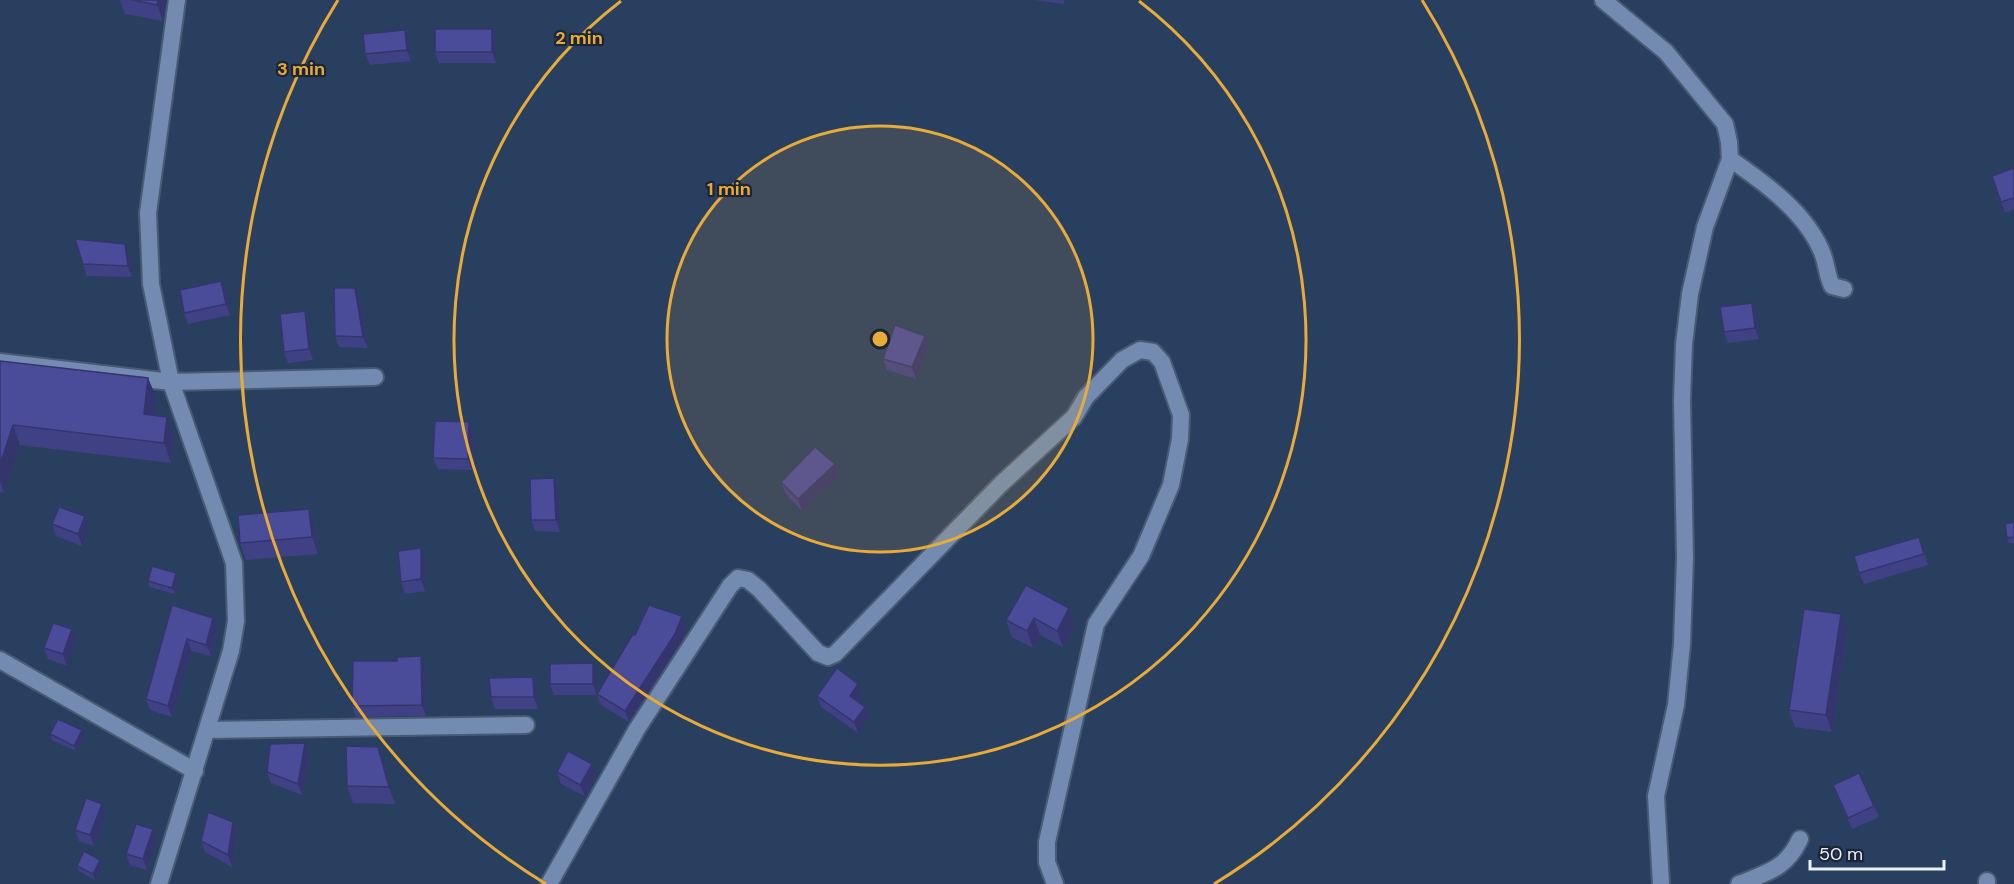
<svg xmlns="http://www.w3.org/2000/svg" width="2014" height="884" font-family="'DM Sans',sans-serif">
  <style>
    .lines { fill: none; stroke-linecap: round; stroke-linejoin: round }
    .street-casing { stroke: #495a74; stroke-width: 20 }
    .street { stroke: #738bb1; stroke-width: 16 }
    .wall { fill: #404184 }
    .shaded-wall { fill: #34356c }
    .building { fill: #4a4c9a; stroke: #34356c; stroke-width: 1.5 }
    .ring { fill: none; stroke: #e8ab37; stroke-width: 3 }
    .centre { fill: #e8ab37; stroke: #1c2535; stroke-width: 3 }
    .ring-label { font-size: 18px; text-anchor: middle; font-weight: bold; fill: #e8ab37; stroke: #1c2535; stroke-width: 4.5; stroke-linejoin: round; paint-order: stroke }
  </style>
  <rect width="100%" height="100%" fill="#293f60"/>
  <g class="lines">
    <g class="street-casing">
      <g id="street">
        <polyline points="1603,0 1666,52 1725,124 1729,142 1730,159 1705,227 1690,294 1684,344 1682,400 1685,558 1682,644 1676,705 1656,796 1661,884"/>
        <path d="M 1730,159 C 1765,183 1808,214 1823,255 C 1827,266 1827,276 1832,286 L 1844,289"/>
        <polyline points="0,362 171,382 375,377"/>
        <polyline points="0,660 195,771"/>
        <polyline points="208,730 526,725"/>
        <polyline points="159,884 231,651 236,621 234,563 171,382 151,284 148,213 177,0"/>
        <polyline points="549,884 637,729 730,586 738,578 748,580 759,589 818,653 828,657 835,654 1001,484 1074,417 1086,397 1122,360 1140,350 1153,352 1162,362 1181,415 1180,439 1171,485 1141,556 1096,624 1047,842 1047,862 1055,884"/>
        <path d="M 1739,884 C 1768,872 1786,869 1800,839"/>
        <polyline points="1987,884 1987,881"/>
      </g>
    </g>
    <use href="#street" class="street"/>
  </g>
  <g class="wall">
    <polygon points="120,0 167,0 163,21 125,14"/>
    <polygon points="1034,0 1064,0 1064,4"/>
    <polygon points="492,29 496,40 496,63 439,63 435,52"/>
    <polygon points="405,30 409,41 411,61 370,65 365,54"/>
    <polygon points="2014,168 2014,209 2005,213 1992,176"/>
    <polygon points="129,255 132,277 87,276 83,264"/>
    <polygon points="221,281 226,292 230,315 188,324 184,313"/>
    <polygon points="359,299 368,348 339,347 335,336"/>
    <polygon points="1752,303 1756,314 1759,339 1728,343 1724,332"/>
    <polygon points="305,311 309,323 313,360 288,363 284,352"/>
    <polygon points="925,336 929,347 916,379 887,370 883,359"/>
    <polygon points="0,361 148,378 156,397 153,415 174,437 171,463 20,445 4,493 0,492"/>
    <polygon points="469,422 473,434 472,470 438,469 433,458"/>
    <polygon points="835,464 839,476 802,511 785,493 781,482"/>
    <polygon points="554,478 559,489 560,532 535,531 531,520"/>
    <polygon points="309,509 315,526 318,554 246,560 240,543"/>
    <polygon points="2014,522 2014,543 2009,543 2007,538"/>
    <polygon points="52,524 89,528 82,546 56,536"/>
    <polygon points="1923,548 1928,565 1864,584 1859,573"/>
    <polygon points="425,559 425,591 405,594 401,582"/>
    <polygon points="176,573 178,579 175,594 150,587 148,581"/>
    <polygon points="172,605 217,629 211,656 191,651 172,717 150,710 146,699"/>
    <polygon points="1069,608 1075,625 1063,647 1040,635 1033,648 1012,637 1006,620"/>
    <polygon points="682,616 686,628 679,645 629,722 601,705 597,695 554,695 550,684 597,674 597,693 635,635"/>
    <polygon points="1847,631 1832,732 1795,727 1789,710"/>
    <polygon points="76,640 67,666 48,659 44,648"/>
    <polygon points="421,656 425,667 426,716 356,717 352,706 397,661"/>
    <polygon points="533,677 537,688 538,709 495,709 491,697"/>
    <polygon points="862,695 858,702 865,707 869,718 858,733 821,707 817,696"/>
    <polygon points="50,734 84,736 76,751 52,740"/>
    <polygon points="305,743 309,754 302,795 271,783 267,772"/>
    <polygon points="384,764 395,804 353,803 347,786"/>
    <polygon points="557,772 596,775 585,796 561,784"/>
    <polygon points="1833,785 1874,806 1879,817 1852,829 1837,796"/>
    <polygon points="102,804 106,815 94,846 79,841 75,830"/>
    <polygon points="233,822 237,833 232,867 205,852 201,841"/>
    <polygon points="157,840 147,870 130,865 126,854"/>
    <polygon points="103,865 95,880 79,871 77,866"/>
  </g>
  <g class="shaded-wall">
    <polygon points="158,0 167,0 163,21 157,5"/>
    <polygon points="492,29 496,40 496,63 492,52"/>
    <polygon points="405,30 409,41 411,61 407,50"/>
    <polygon points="125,244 129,255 132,277 128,266"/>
    <polygon points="221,281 226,292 230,315 226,304"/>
    <polygon points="355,288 359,299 368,348 363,337"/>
    <polygon points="1752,303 1756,314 1759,339 1755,328"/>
    <polygon points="305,311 309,323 313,360 309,349"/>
    <polygon points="925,336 929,347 916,379 912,367"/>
    <polygon points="148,378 156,397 151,434 144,414"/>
    <polygon points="167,417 174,437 171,463 164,443"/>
    <polygon points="469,422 473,434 472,470 468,459"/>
    <polygon points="13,425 20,445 4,493 0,481 0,465"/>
    <polygon points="835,464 839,476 802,511 798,499"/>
    <polygon points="554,478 559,489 560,532 556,520"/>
    <polygon points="309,509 315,526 318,554 312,537"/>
    <polygon points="85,516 89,528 82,546 78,534"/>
    <polygon points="421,548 425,559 425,591 421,579"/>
    <polygon points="176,573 178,579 175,594 172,588"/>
    <polygon points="1069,608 1075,625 1063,647 1057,631"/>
    <polygon points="1841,614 1847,631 1832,732 1826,715"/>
    <polygon points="682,616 686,628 679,645 629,722 625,711"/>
    <polygon points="213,618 217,629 211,656 206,645"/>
    <polygon points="1034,618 1040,635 1033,648 1027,631"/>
    <polygon points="72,629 76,640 67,666 63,654"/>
    <polygon points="187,639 191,651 172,717 168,706"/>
    <polygon points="421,656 425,667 426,716 422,705"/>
    <polygon points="593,663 597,674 597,695 593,684"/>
    <polygon points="533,677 537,688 538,709 534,697"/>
    <polygon points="858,684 862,695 854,707 850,696"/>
    <polygon points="865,707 869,718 858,733 854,722"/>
    <polygon points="82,730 84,736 76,751 74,746"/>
    <polygon points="305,743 309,754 302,795 298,784"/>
    <polygon points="378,747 384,764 395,804 389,787"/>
    <polygon points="592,764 596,775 585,796 580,785"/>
    <polygon points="102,804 106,815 94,846 90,835"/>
    <polygon points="233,822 237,833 232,867 228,855"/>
    <polygon points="153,829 157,840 147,870 143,859"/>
    <polygon points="100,860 103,865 95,880 93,874"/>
  </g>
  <g class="building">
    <polygon points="132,0 158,0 157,5"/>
    <rect x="435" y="29" width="57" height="23"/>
    <polygon points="405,30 407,50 365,54 363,34"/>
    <polygon points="2014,168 2014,198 2001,202 1992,176"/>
    <polygon points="75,239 125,244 128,266 83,264"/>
    <polygon points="221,281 226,304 184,313 180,290"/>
    <polygon points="334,288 355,288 363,337 335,336"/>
    <polygon points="1752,303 1755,328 1724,332 1720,307"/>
    <polygon points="305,311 309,349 284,352 280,314"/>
    <polygon points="895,325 925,336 912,367 883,359"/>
    <polygon points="0,361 148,378 144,414 167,417 164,443 13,425 0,465"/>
    <polygon points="435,421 469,422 468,459 433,458"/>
    <polygon points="815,447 835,464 798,499 781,482"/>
    <polygon points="554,478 556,520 531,520 530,479"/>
    <polygon points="59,507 85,516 78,534 52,524"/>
    <polygon points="309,509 312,537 240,543 238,515"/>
    <polygon points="2014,522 2014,537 2007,538 2005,524"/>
    <polygon points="1919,537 1924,554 1859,573 1854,556"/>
    <polygon points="421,548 421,579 401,582 398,551"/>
    <polygon points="152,566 176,573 172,588 148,581"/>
    <polygon points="1026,585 1069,608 1057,631 1034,618 1027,631 1006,620"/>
    <polygon points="172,605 213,618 206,645 187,639 168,706 146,699"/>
    <polygon points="649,605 682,616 675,634 625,711 597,694 633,634 635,635"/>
    <polygon points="1804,609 1841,614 1826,715 1789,710"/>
    <polygon points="53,623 72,629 63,654 44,648"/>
    <polygon points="421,656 422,705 352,706 353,661 397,661 397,657"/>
    <polygon points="593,663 593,684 550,684 550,664"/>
    <polygon points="837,668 858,684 850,696 865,707 854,722 817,696"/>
    <polygon points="533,677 534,697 491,697 489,678"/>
    <polygon points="58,719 82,730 74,746 50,734"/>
    <polygon points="305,743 298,784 267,772 270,744"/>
    <polygon points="346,746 378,747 389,787 347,786"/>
    <polygon points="568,751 592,764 580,785 557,772"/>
    <polygon points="1859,773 1874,806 1848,818 1833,785"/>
    <polygon points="86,798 102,804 90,835 75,830"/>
    <polygon points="208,812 233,822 228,855 201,841"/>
    <polygon points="136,824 153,829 143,859 126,854"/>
    <polygon points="84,851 100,860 93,874 77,866"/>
  </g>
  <circle cx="880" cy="339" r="213" fill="#e8ab37" fill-opacity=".12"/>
  <g class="ring">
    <circle cx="880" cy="339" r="213"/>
    <path d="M1139 1A426 426 0 1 1 621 1"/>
    <path d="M546 884A639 639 0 0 1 338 0M1422 0A639 639 0 0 1 1214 884"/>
  </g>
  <circle cx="880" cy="339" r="9" class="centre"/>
  <g class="ring-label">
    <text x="579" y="44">2 min</text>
    <text x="301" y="75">3 min</text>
    <text x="729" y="195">1 min</text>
  </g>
  <path d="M1810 860v9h134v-9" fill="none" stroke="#e9f1fd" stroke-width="3"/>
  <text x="1819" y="860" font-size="18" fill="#e9f1fd" stroke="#1c2535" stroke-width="4.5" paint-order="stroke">50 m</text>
</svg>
